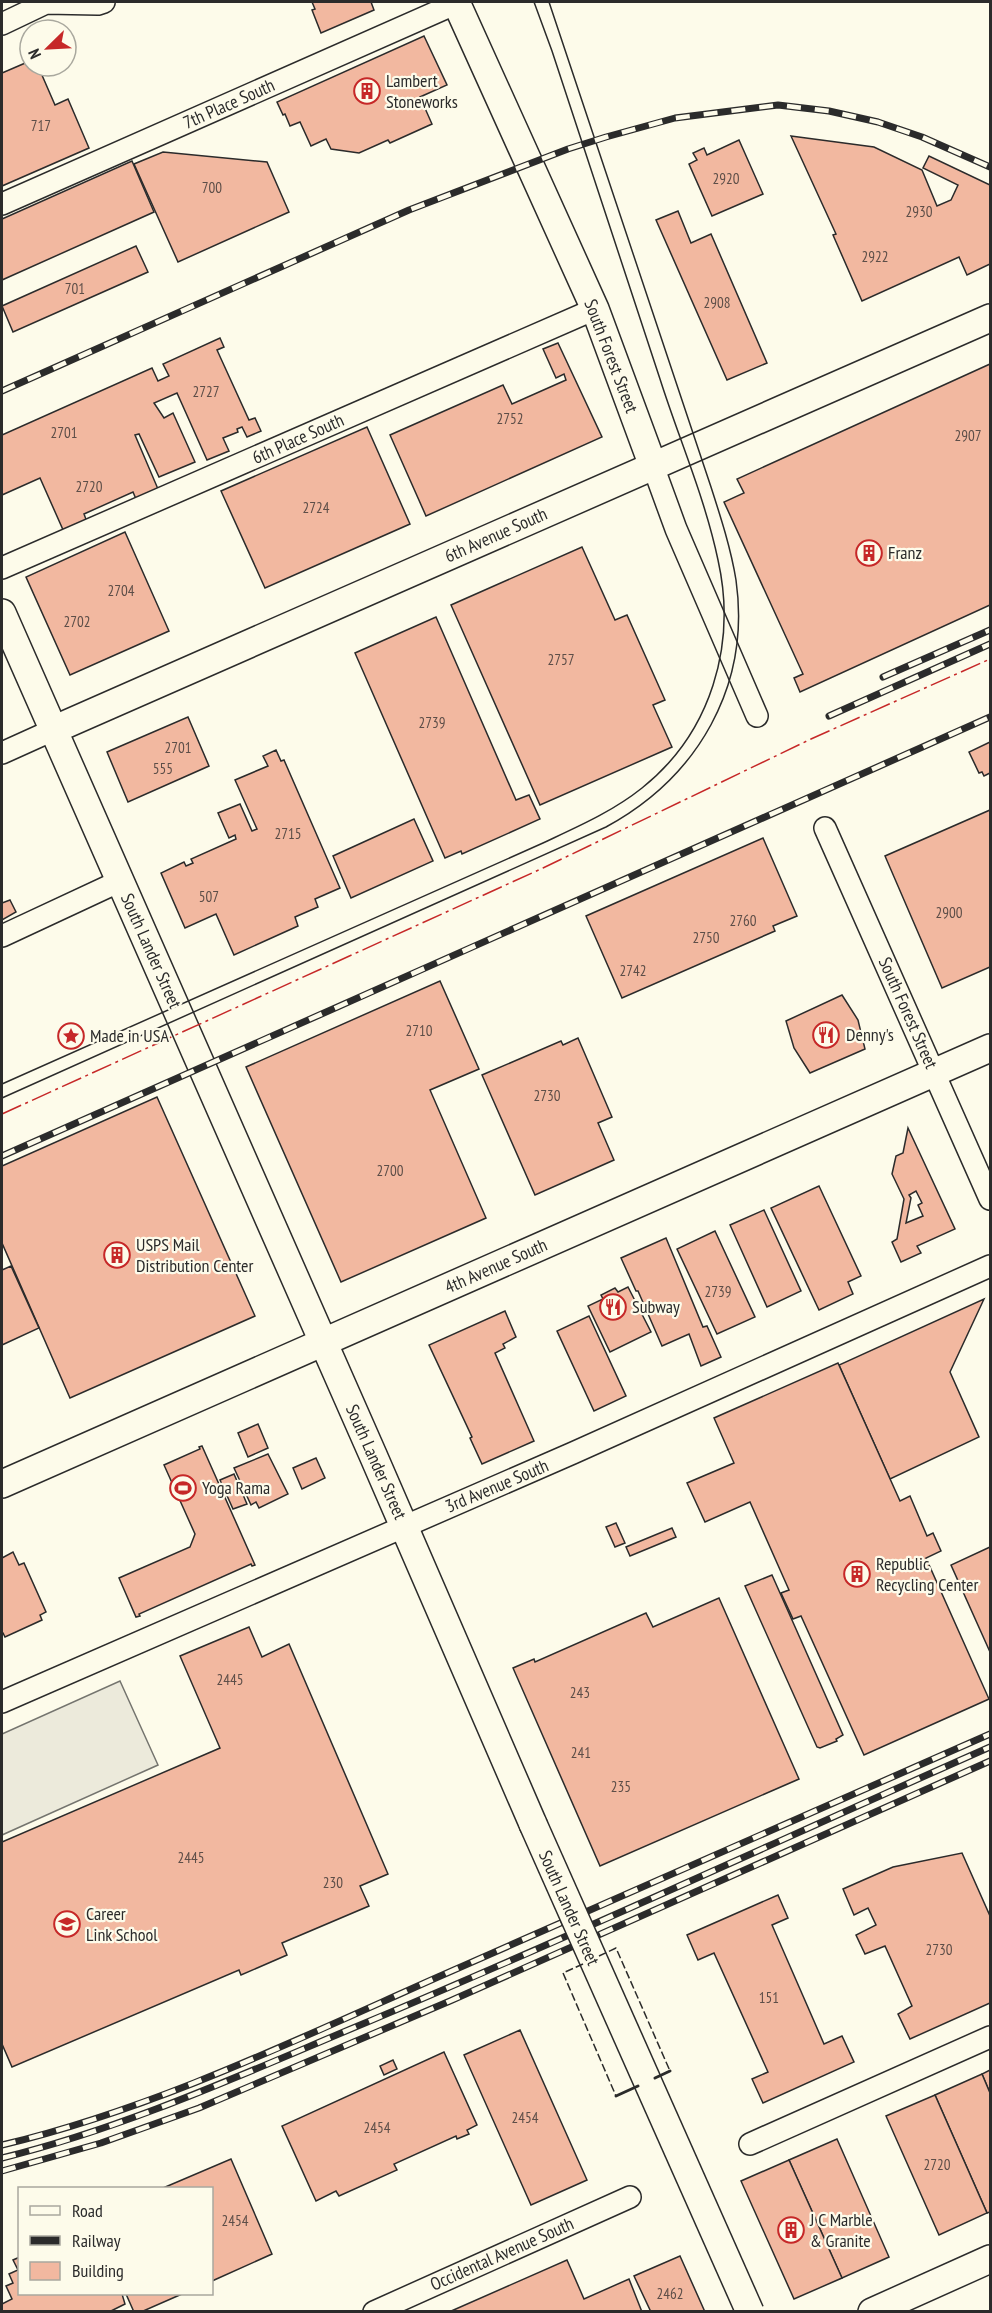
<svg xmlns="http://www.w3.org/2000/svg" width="992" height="2313" font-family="'PT Sans Narrow',sans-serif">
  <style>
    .parking { fill: #eceadb; stroke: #74746e; stroke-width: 1.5 }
    .building { fill: #f2b8a0; stroke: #2b2b2b; stroke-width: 1.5; fill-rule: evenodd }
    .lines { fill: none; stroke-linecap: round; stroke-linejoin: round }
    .minor-casing { stroke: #2b2b2b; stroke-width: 24 }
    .major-casing { stroke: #2b2b2b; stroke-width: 30 }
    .minor { stroke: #fdfbea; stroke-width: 21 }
    .major { stroke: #fdfbea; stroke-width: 27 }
    .tram { stroke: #2b2b2b; stroke-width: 1.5 }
    .rail-casing { stroke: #2b2b2b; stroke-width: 7 }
    .rail { stroke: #fdfbea; stroke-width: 4.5; stroke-dasharray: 14; stroke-linecap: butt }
    .major-bridge-casing { stroke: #2b2b2b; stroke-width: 30; stroke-linecap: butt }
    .major-bridge { stroke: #fdfbea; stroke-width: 27 }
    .fence { stroke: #2b2b2b; stroke-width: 1.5; stroke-dasharray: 8 3; stroke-linecap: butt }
    .wall { stroke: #2b2b2b; stroke-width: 3 }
    .power { stroke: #c62828; stroke-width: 1.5; stroke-dasharray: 21 4.5 3 4.5; stroke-linecap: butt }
    .labels { text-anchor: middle; stroke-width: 4.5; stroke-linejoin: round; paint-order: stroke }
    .number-label { font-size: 15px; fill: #5d4e48 }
    .poi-label { font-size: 18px; fill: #2b2b2b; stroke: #fdfbea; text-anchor: start }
    .street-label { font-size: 18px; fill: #2b2b2b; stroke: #fdfbea }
  </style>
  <rect width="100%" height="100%" fill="#fdfbea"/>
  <polygon class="parking" points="120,1681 158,1765 2,1835 2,1734"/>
  <g class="building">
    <polygon points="312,2 371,2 374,10 321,33 312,10 315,9"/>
    <polygon points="424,36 447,85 420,97 432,124 390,143 388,140 359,153 331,149 326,139 311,146 300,122 290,126 285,114 283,115 277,102"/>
    <polygon points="30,61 30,66 38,66 55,105 68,99 89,148 2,186 2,73"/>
    <polygon points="791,136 874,147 922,170 937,206 951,200 958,185 923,168 929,156 990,185 990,264 967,275 959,257 862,301 833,235 836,234"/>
    <polygon points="739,140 763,194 712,216 689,164 697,160 693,153 704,148 707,155"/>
    <polygon points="163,152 267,162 289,212 178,262 134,164"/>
    <polygon points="132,161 154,212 2,280 2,219"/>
    <polygon points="678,211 691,243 711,234 767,363 727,380 656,220"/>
    <polygon points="136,246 148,272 13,332 2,306"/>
    <polygon points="220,338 224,347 217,350 249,420 255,418 261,431 247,437 242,427 237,429 238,432 223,438 229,451 207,460 177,393 154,403 164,418 173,413 195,462 159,477 139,434 135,435 158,489 136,499 133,492 84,514 87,522 64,532 40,478 2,495 2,435 152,368 158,381 169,376 163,364"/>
    <polygon points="558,343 602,437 426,516 390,435 503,385 512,404 566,380 564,374 556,378 543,349"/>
    <polygon points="990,364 990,605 800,692 794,678 803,674 724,502 744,493 737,479"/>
    <polygon points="367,427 410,524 265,588 221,491"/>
    <polygon points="125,532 169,631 70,675 26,577"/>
    <polygon points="582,547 615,620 627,615 665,700 653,705 672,747 540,805 451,605"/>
    <polygon points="436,617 516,800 529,795 540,819 462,854 461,851 445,858 355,653"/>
    <polygon points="188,717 209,766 128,802 107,752"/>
    <polygon points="990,742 990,773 984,776 982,772 979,773 969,752"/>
    <polygon points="276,750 281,761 284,760 340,888 315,899 318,907 295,917 298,926 234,955 216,914 185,928 161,873 184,862 186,866 193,863 191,859 236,839 235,835 229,838 218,813 240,804 252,831 257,829 235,780 268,766 263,756"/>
    <polygon points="990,810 990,967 942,988 885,856"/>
    <polygon points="414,819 433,861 351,898 333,856"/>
    <polygon points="763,838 797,916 773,926 775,931 622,998 586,916"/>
    <polygon points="10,900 16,912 2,920 2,903"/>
    <polygon points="440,981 479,1069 430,1090 486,1218 341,1282 246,1067"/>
    <polygon points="842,995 858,1020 865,1049 810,1073 794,1048 786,1021"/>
    <polygon points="578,1038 612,1117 598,1123 614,1160 535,1195 482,1075 561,1041 563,1045"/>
    <polygon points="157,1097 255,1316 70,1398 2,1243 2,1166"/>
    <path d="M 908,1128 L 955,1229 L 917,1246 L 921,1253 L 901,1262 L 892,1242 L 897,1239 L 904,1199 L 892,1174 L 896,1156 L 903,1153 ZM 916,1191 L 922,1203 L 918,1205 L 923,1216 L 906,1223 L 911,1198 L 909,1195 Z"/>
    <polygon points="819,1186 861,1276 848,1282 853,1294 819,1310 771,1208"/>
    <polygon points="764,1210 801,1291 767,1307 730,1225"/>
    <polygon points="715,1231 755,1317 717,1334 677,1249"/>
    <polygon points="666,1238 703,1327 707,1326 721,1357 701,1366 689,1334 662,1346 638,1291 636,1291 621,1258"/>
    <polygon points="11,1266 39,1328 2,1345 2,1270"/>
    <polygon points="628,1287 651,1332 610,1352 588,1306 603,1299 601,1295 615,1288 618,1292"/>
    <polygon points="984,1299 950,1372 979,1437 890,1479 839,1365"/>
    <polygon points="505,1311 516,1337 503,1344 505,1348 495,1353 534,1441 482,1464 470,1438 472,1437 429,1345"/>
    <polygon points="589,1316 626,1396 594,1411 557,1331"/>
    <polygon points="838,1363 900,1501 910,1496 927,1536 933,1533 941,1551 926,1558 989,1699 864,1755 801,1616 793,1619 781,1593 789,1590 750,1502 705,1522 687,1483 734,1463 714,1418"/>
    <polygon points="258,1424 268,1448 248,1457 238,1433"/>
    <polygon points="202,1446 255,1565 252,1566 251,1564 139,1614 140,1616 136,1617 119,1578 190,1547 195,1534 164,1465 200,1449 199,1447"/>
    <polygon points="268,1454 288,1494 259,1508 256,1502 251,1505 234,1468"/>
    <polygon points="316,1458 325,1478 302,1489 293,1468"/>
    <polygon points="234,1474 247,1504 233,1509 220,1480"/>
    <polygon points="616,1523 625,1543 615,1547 606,1527"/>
    <polygon points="672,1528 676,1537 630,1556 626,1547"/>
    <polygon points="990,1547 990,1652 951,1565"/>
    <polygon points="13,1552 19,1565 24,1563 46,1612 40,1615 42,1620 5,1637 3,1633 2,1633 2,1558"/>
    <polygon points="772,1575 843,1735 836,1739 837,1741 820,1748 817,1747 745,1586"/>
    <polygon points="719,1598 799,1779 600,1866 513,1668 534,1659 535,1662 646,1613 653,1627"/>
    <polygon points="249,1627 262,1657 289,1644 388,1874 360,1886 369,1906 282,1943 287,1955 241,1975 239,1970 12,2067 2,2044 2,1842 220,1748 180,1656"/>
    <polygon points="962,1853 990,1916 990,2003 910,2039 898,2014 912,2006 885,1946 865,1954 856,1935 876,1925 868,1908 854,1915 843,1889 893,1867"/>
    <polygon points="778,1895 788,1918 772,1925 824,2044 842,2036 854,2062 763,2103 752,2079 768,2072 714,1953 698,1960 687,1935"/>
    <polygon points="520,2030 587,2180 531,2205 464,2055"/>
    <polygon points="444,2052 477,2125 467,2130 469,2134 457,2139 456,2136 394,2164 397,2170 339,2196 336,2191 316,2201 282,2126"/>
    <polygon points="393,2060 397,2069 384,2075 380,2066"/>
    <polygon points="990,2070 990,2093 982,2074"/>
    <polygon points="982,2074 990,2093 990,2212 987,2213 935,2095"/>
    <polygon points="935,2095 987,2213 939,2235 886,2116"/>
    <polygon points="837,2139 889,2257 842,2278 789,2160"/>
    <polygon points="231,2159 272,2254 212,2281 212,2188 163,2188"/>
    <polygon points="789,2160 842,2278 794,2299 741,2181"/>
    <polygon points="680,2256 705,2312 651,2312 634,2276"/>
    <polygon points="20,2257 20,2294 122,2294 125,2304 109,2312 2,2312 2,2304 12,2299 6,2286 13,2283 9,2274 18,2270 13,2260"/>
    <polygon points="567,2260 584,2299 629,2279 642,2312 449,2312"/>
    <polygon points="126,2294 182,2294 141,2312 134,2312"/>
  </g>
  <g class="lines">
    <g class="minor-casing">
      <g id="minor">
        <polyline points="2,24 46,3 98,4 104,2"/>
        <polyline points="2,204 457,3"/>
        <polyline points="653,466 676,529 757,716"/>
        <polyline points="2,568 595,309"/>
        <polyline points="2,753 53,730"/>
        <polyline points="825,828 990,1199"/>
        <polyline points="2,936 120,881"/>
        <polyline points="2,1702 573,1453 990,1266"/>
        <polyline points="750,2144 990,2037"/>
        <polyline points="374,2312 630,2197"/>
      </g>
    </g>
    <g class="major-casing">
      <g id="major">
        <polyline points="456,2 595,309 653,466"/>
        <polyline points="2,613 373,1455 533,1824"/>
        <polyline points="53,730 990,318"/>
        <polyline points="2,1484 990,1048"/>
        <polyline points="872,2312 990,2259"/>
      </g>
    </g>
    <use href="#minor" class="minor"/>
    <use href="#major" class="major"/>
    <g class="tram">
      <path d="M 2,1084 L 543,843 C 577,827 612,812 642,788 C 711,733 737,645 718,560 C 705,498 679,439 660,379 C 624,269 588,160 552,51 L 534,2"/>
      <path d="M 2,1098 L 606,827 C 698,777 751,686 736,580 C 731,549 721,518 711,487 L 549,2"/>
    </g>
    <g class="rail-casing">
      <g id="rail">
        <polyline points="2,391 409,210 568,149 606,137 675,118 778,105 829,111 878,122 922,137 990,167"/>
        <polyline points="883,677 990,630"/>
        <polyline points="829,716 990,644"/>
        <polyline points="2,1156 990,717"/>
        <path d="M 2,2145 C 153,2109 296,2040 438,1977 C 622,1896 806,1815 990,1734"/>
        <path d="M 2,2158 C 128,2127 245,2073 365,2023 C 575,1935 782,1839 990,1747"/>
        <polyline points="2,2171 101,2143 199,2108 450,2001 990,1761"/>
      </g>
    </g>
    <use href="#rail" class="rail"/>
    <g class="major-bridge-casing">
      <polyline id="major-bridge" points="533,1824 750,2312"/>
    </g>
    <use href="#major-bridge" class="major-bridge"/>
    <g class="fence">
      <polyline points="599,1956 616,1948 670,2071"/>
      <polyline points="583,1964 563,1973 616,2096"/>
    </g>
    <g class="wall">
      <polyline points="655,2078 670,2071"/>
      <polyline points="616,2096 638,2086"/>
    </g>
    <polyline class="power" points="2,1114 543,868 811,739 990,659"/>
  </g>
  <defs>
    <g id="building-ring" transform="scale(1.35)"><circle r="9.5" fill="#fdfbea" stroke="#c62828" stroke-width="1.5"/><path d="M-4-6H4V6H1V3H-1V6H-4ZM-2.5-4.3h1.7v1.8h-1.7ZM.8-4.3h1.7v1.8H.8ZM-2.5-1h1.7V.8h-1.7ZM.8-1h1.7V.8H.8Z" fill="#c62828"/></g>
    <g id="restaurant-ring" transform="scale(1.35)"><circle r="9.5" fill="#fdfbea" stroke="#c62828" stroke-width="1.5"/><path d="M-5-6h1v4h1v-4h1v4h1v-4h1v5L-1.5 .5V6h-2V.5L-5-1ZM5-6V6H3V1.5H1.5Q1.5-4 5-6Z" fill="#c62828"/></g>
    <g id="sight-ring" transform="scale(1.35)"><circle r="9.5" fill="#fdfbea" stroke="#c62828" stroke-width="1.5"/><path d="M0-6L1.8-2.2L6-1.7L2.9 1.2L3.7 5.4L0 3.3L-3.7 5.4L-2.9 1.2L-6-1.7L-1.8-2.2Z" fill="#c62828"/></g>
    <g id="stadium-ring" transform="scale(1.35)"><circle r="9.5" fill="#fdfbea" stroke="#c62828" stroke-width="1.5"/><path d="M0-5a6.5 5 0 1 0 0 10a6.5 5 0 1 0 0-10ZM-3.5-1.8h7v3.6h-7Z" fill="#c62828"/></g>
    <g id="school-ring" transform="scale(1.35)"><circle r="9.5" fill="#fdfbea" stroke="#c62828" stroke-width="1.5"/><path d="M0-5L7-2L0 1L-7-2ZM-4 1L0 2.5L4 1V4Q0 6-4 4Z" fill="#c62828"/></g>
  </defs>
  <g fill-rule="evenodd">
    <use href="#building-ring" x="367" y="91"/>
    <use href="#building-ring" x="869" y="553"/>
    <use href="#restaurant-ring" x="826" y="1035"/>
    <use href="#sight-ring" x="71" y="1036"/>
    <use href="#building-ring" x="117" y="1255"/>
    <use href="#restaurant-ring" x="613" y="1307"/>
    <use href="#stadium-ring" x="183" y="1488"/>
    <use href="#building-ring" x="857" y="1574"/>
    <use href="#school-ring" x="67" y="1924"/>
    <use href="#building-ring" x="791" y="2230"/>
  </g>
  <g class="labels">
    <g class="number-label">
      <text x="41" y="131">717</text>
      <text x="726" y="184">2920</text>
      <text x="212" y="193">700</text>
      <text x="919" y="217">2930</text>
      <text x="875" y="262">2922</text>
      <text x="75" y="294">701</text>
      <text x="717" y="308">2908</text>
      <text x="206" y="397">2727</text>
      <text x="510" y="424">2752</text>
      <text x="64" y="438">2701</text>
      <text x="968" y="441">2907</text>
      <text x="89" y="492">2720</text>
      <text x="316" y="513">2724</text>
      <text x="121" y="596">2704</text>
      <text x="77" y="627">2702</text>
      <text x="561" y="665">2757</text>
      <text x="432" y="728">2739</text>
      <text x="178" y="753">2701</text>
      <text x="163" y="774">555</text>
      <text x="288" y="839">2715</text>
      <text x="209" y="902">507</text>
      <text x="949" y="918">2900</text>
      <text x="743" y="926">2760</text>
      <text x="706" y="943">2750</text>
      <text x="633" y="976">2742</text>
      <text x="419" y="1036">2710</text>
      <text x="547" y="1101">2730</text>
      <text x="390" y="1176">2700</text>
      <text x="718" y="1297">2739</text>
      <text x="230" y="1685">2445</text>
      <text x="580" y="1698">243</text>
      <text x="581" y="1758">241</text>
      <text x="621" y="1792">235</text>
      <text x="191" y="1863">2445</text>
      <text x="333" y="1888">230</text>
      <text x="939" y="1955">2730</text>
      <text x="769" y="2003">151</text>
      <text x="525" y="2123">2454</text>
      <text x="377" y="2133">2454</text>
      <text x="937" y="2170">2720</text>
      <text x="235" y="2226">2454</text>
      <text x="670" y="2299">2462</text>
    </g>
    <g class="poi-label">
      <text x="386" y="87">Lambert<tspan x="386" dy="21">Stoneworks</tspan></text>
      <text x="888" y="559">Franz</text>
      <text x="846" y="1041">Denny's</text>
      <text x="90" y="1042">Made in USA</text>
      <text x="136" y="1251">USPS Mail<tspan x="136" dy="21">Distribution Center</tspan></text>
      <text x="632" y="1313">Subway</text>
      <text x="202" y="1494">Yoga Rama</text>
      <text x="876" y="1570">Republic<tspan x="876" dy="21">Recycling Center</tspan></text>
      <text x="86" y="1920">Career<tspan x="86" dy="21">Link School</tspan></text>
      <text x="810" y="2226">J C Marble<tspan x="810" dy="21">&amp; Granite</tspan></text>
    </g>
    <g class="street-label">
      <text transform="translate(229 104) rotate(-24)" y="6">7th Place South</text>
      <text transform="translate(611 356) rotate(69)" y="6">South Forest Street</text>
      <text transform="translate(298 439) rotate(-24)" y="6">6th Place South</text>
      <text transform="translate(496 535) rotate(-24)" y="6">6th Avenue South</text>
      <text transform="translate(151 951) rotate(66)" y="6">South Lander Street</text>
      <text transform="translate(908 1013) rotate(66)" y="6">South Forest Street</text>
      <text transform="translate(496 1266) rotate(-24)" y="6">4th Avenue South</text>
      <text transform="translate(376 1462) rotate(66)" y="6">South Lander Street</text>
      <text transform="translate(497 1486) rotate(-23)" y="6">3rd Avenue South</text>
      <text transform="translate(569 1908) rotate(66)" y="6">South Lander Street</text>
      <text transform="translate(502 2254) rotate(-24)" y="6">Occidental Avenue South</text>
    </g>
  </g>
  <rect width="992" height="2313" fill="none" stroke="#2b2b2b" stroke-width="6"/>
  <rect x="18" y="2187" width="195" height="108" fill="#fdfbea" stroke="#a9a89e" stroke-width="1.5"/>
  <rect x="30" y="2206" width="30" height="9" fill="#fdfbea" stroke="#a9a89e" stroke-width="1.5"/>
  <text x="72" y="2217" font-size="18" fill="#2b2b2b">Road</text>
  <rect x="30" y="2236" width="30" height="9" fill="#2b2b2b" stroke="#a9a89e" stroke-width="1.5"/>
  <text x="72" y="2247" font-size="18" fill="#2b2b2b">Railway</text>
  <rect x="30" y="2262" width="30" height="18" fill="#f2b8a0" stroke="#a9a89e" stroke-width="1.5"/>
  <text x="72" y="2277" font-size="18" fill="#2b2b2b">Building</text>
  <g transform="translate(48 48) rotate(246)"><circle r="28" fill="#fdfbea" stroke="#a9a89e" stroke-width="1.5"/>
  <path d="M0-4.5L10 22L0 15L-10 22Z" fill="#c62828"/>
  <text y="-9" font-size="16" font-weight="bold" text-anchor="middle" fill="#2b2b2b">N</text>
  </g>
</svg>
